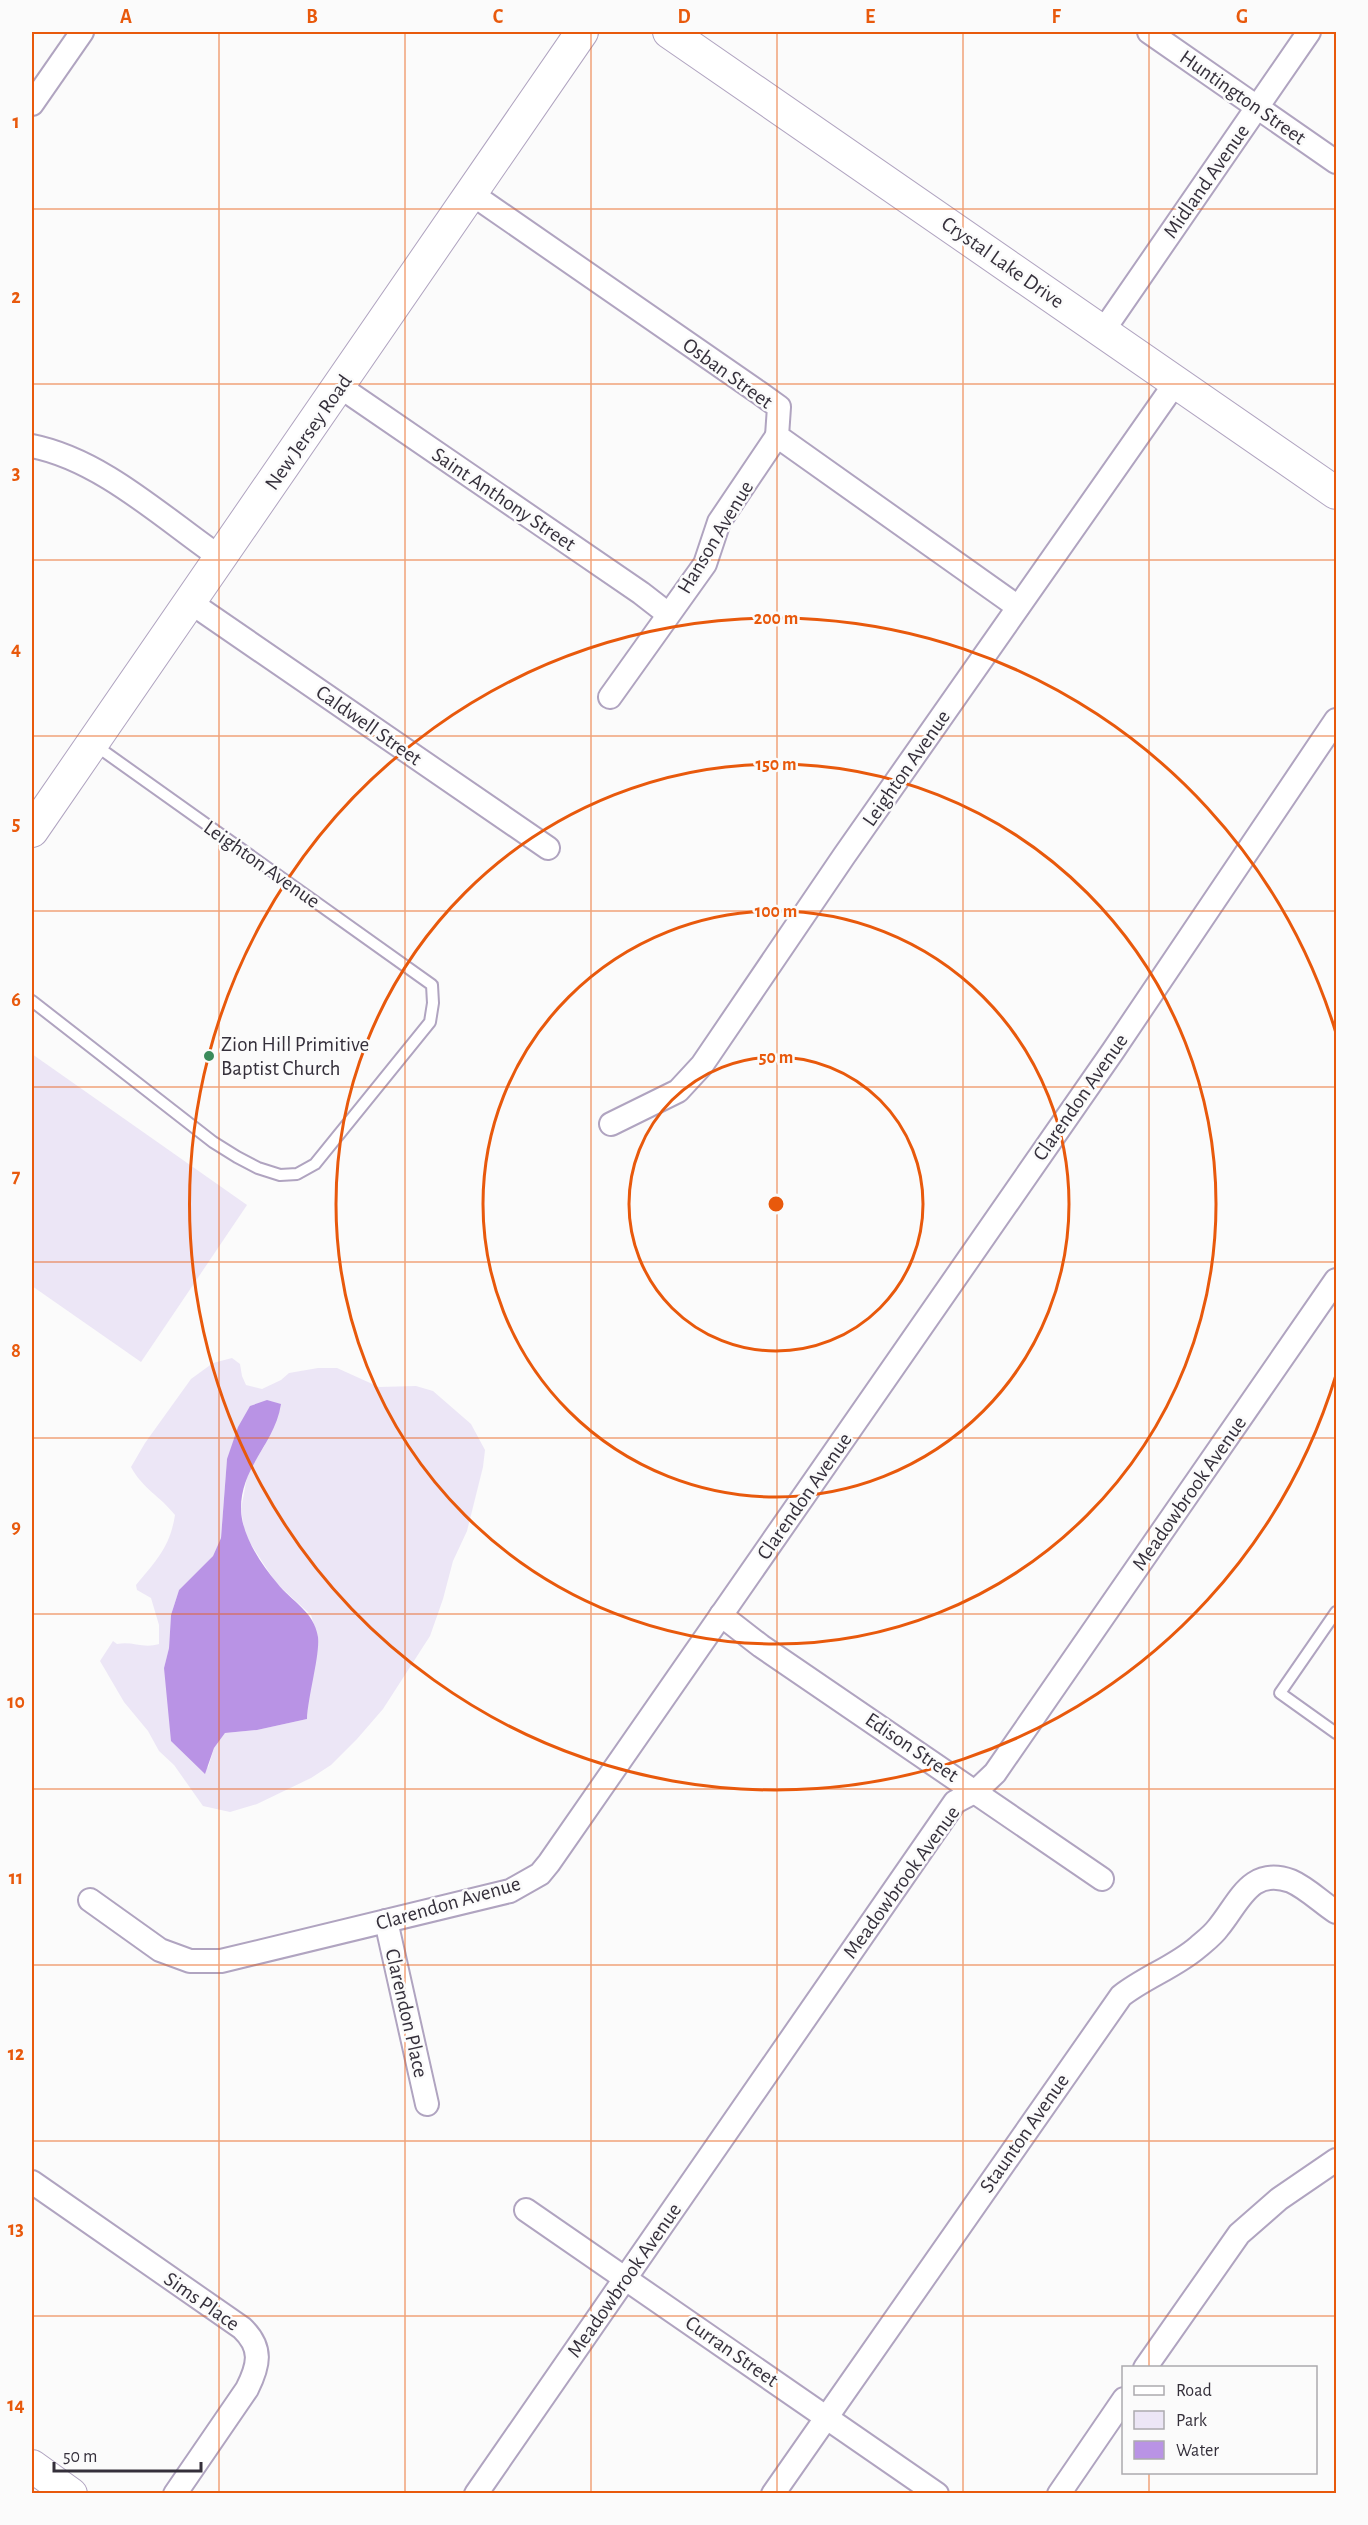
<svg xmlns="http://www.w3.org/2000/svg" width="1368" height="2525" font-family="'Alegreya Sans',sans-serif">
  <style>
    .green { fill: #ece6f6; fill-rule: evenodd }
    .water { fill: #b993e5 }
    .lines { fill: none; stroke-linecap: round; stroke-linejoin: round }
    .lane-casing { stroke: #b0a4c0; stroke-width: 14 }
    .street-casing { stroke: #b0a4c0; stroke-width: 26 }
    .secondary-casing { stroke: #b0a4c0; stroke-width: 34 }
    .lane { stroke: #fff; stroke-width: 10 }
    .street { stroke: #fff; stroke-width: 22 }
    .secondary { stroke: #fff; stroke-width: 32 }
    .grid { fill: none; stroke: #e8590c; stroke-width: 1.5; stroke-opacity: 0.55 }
    .ring { fill: none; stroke: #e8590c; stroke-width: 3 }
    .poi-dot { fill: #3b8b5b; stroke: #fbfbfb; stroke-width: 2 }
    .labels { text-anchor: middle; stroke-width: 5; stroke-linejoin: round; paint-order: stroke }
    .street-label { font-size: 21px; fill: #35303b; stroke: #fbfbfb }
    .poi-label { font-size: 21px; fill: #35303b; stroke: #fbfbfb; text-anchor: start }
    .centre { fill: #e8590c; stroke: #fbfbfb; stroke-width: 3 }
    .ring-label { font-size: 18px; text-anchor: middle; font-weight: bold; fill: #e8590c; stroke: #fbfbfb; stroke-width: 5; stroke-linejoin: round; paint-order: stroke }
    .neatline { fill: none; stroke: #e8590c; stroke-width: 2 }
    .grid-label { font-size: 20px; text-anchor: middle; font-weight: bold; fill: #e8590c }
  </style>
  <rect width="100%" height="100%" fill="#fbfbfb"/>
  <g class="green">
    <polygon points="32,1054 247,1205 141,1362 32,1286"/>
    <path d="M 232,1358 L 240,1364 L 242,1376 L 246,1385 L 262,1389 L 281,1380 L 289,1373 L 318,1368 L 337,1368 L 379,1387 L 416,1386 L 433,1391 L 471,1424 L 485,1450 L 483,1467 L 467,1531 L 453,1561 L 443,1599 L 430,1636 L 383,1709 L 357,1739 L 331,1765 L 311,1778 L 257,1804 L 230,1812 L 203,1806 L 174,1765 L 159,1751 L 148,1731 L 124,1702 L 100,1661 L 113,1641 L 117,1644 C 133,1641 143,1649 159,1644 L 159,1625 L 151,1598 L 137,1590 L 136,1585 C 156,1561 170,1547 175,1515 C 161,1497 142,1488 131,1467 L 145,1443 L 191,1379 L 213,1363 ZM 265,1445 L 248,1472 L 241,1509 L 245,1535 L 276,1583 L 311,1615 L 318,1638 L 308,1697 L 307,1719 L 257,1730 L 225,1733 L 214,1748 L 208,1768 L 164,1668 L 169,1648 L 171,1615 L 179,1590 L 213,1556 L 221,1538 L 227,1459 Z"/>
  </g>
  <path class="water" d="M 267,1400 L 281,1404 C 275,1444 240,1467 241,1510 C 242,1536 261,1564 277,1583 C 292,1602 314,1611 318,1637 C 320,1655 308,1696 307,1719 L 257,1730 L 225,1733 L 214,1748 L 205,1774 L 171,1741 L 164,1668 L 169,1648 L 171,1615 L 179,1590 L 213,1556 L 221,1538 L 227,1459 L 238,1427 L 250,1406 Z"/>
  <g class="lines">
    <g class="lane-casing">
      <g id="lane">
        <polyline points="32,1001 213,1142 237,1157 258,1168 280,1175 297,1174 315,1164 430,1022 433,1003 432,985 95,745"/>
        <polyline points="1336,1612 1280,1693 1336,1733"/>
      </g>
    </g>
    <g class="street-casing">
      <g id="street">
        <polyline points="1149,32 1336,162"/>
        <polyline points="32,104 82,32"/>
        <polyline points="472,194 761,394 779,407 777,436 1018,607"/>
        <polyline points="1103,331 1309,32"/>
        <polyline points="339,386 641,593 668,614"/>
        <path d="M 32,446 C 102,460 163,518 221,558"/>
        <polyline points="190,602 548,848"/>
        <polyline points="610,697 705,564 719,522 777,436"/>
        <polyline points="611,1124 678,1091 702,1065 844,856 1176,382"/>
        <polyline points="721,1615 761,1646 1102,1879"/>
        <polyline points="90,1900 160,1950 190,1961 221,1961 510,1891 540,1874 549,1863 1113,1051 1336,720"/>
        <polyline points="386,1921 427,2104"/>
        <path d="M 32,2182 L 242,2328 C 263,2348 259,2365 247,2389 L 175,2494"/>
        <polyline points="526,2210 937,2494"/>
        <polyline points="1145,2368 1239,2234 1279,2199 1336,2160"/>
        <polyline points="476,2494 955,1802 976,1791 995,1773 1336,1280"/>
        <path d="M 773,2494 L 1121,1996 C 1145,1977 1175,1967 1198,1947 C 1205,1941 1213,1935 1218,1928 C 1239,1903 1250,1866 1291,1881 C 1307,1888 1322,1903 1336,1912"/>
        <polyline points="1059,2494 1124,2399"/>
      </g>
    </g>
    <g class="secondary-casing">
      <g id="secondary">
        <polyline points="669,32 1336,493"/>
        <polyline points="32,831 582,32"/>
        <polyline points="32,2466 71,2494"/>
      </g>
    </g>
    <use href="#lane" class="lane"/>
    <use href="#street" class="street"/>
    <use href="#secondary" class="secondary"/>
  </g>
  <path class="grid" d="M 219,32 L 219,2494M 405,32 L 405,2494M 591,32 L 591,2494M 777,32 L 777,2494M 963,32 L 963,2494M 1149,32 L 1149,2368M 32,209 L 1336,209M 32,384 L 1336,384M 32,560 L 1336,560M 32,736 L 1336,736M 32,911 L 1336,911M 32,1087 L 1336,1087M 32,1262 L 1336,1262M 32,1438 L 1336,1438M 32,1614 L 1336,1614M 32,1789 L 1336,1789M 32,1965 L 1336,1965M 32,2141 L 1336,2141M 32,2316 L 1336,2316M 1149,2472 L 1149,2494"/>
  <g class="ring">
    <circle cx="776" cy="1204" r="147"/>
    <circle cx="776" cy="1204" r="293"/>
    <circle cx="776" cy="1204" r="440"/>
    <path d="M1336 1375A586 586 0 1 1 1336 1033"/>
  </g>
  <circle class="poi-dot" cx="209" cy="1056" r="6"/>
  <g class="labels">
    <g class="street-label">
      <text transform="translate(1243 97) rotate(35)" y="7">Huntington Street</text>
      <text transform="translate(1206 181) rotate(-55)" y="7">Midland Avenue</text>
      <text transform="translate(1003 262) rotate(35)" y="7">Crystal Lake Drive</text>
      <text transform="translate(728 373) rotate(36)" y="7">Osban Street</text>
      <text transform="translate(308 432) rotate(-55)" y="7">New Jersey Road</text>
      <text transform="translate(504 499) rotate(34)" y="7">Saint Anthony Street</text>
      <text transform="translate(715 537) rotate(-59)" y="7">Hanson Avenue</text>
      <text transform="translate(369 725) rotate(35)" y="7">Caldwell Street</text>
      <text transform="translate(906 768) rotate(-55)" y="7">Leighton Avenue</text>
      <text transform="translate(262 864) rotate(35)" y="7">Leighton Avenue</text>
      <text transform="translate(1080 1097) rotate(-55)" y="7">Clarendon Avenue</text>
      <text transform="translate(1189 1493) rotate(-55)" y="7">Meadowbrook Avenue</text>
      <text transform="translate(804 1496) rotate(-55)" y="7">Clarendon Avenue</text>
      <text transform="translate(912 1747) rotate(34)" y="7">Edison Street</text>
      <text transform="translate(901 1882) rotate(-54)" y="7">Meadowbrook Avenue</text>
      <text transform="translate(448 1903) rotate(-16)" y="7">Clarendon Avenue</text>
      <text transform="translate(407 2013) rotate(77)" y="7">Clarendon Place</text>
      <text transform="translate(1024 2133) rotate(-55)" y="7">Staunton Avenue</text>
      <text transform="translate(624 2280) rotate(-55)" y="7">Meadowbrook Avenue</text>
      <text transform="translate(202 2301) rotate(35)" y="7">Sims Place</text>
      <text transform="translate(732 2351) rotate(35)" y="7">Curran Street</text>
    </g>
    <g class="poi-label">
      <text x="221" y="1051">Zion Hill Primitive<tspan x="221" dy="24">Baptist Church</tspan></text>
    </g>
  </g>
  <circle cx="776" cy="1204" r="9" class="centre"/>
  <g class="ring-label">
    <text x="776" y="624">200 m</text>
    <text x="776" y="770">150 m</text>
    <text x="776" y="917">100 m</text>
    <text x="776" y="1063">50 m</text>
  </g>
  <rect width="1368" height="2525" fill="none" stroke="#fbfbfb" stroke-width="66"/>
  <rect x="1122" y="2366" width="195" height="108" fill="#fbfbfb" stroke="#acaaae" stroke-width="1.5"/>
  <rect x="1134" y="2386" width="30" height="9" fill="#ffffff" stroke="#acaaae" stroke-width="1.5"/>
  <text x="1176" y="2396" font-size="18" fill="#35303b">Road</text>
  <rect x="1134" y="2411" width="30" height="18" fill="#ece6f6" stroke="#acaaae" stroke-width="1.5"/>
  <text x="1176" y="2426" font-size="18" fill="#35303b">Park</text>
  <rect x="1134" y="2441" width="30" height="18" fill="#b993e5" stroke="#acaaae" stroke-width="1.5"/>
  <text x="1176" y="2456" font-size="18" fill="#35303b">Water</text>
  <path d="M54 2462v9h147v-9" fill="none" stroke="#35303b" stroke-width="3"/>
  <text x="63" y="2462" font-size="18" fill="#35303b" stroke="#fbfbfb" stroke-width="4.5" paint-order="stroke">50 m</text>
  <rect x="33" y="33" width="1302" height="2459" class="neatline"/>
  <g class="grid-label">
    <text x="126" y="23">A</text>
    <text x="312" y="23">B</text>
    <text x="498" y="23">C</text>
    <text x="684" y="23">D</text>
    <text x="870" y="23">E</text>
    <text x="1056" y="23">F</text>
    <text x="1242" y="23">G</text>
    <text x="16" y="128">1</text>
    <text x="16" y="303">2</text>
    <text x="16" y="479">3</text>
    <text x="16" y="655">4</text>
    <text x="16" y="830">5</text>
    <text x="16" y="1006">6</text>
    <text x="16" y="1182">7</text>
    <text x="16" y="1357">8</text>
    <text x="16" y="1533">9</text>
    <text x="16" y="1708">10</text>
    <text x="16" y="1884">11</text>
    <text x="16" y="2060">12</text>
    <text x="16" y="2235">13</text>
    <text x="16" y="2411">14</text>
  </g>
</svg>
